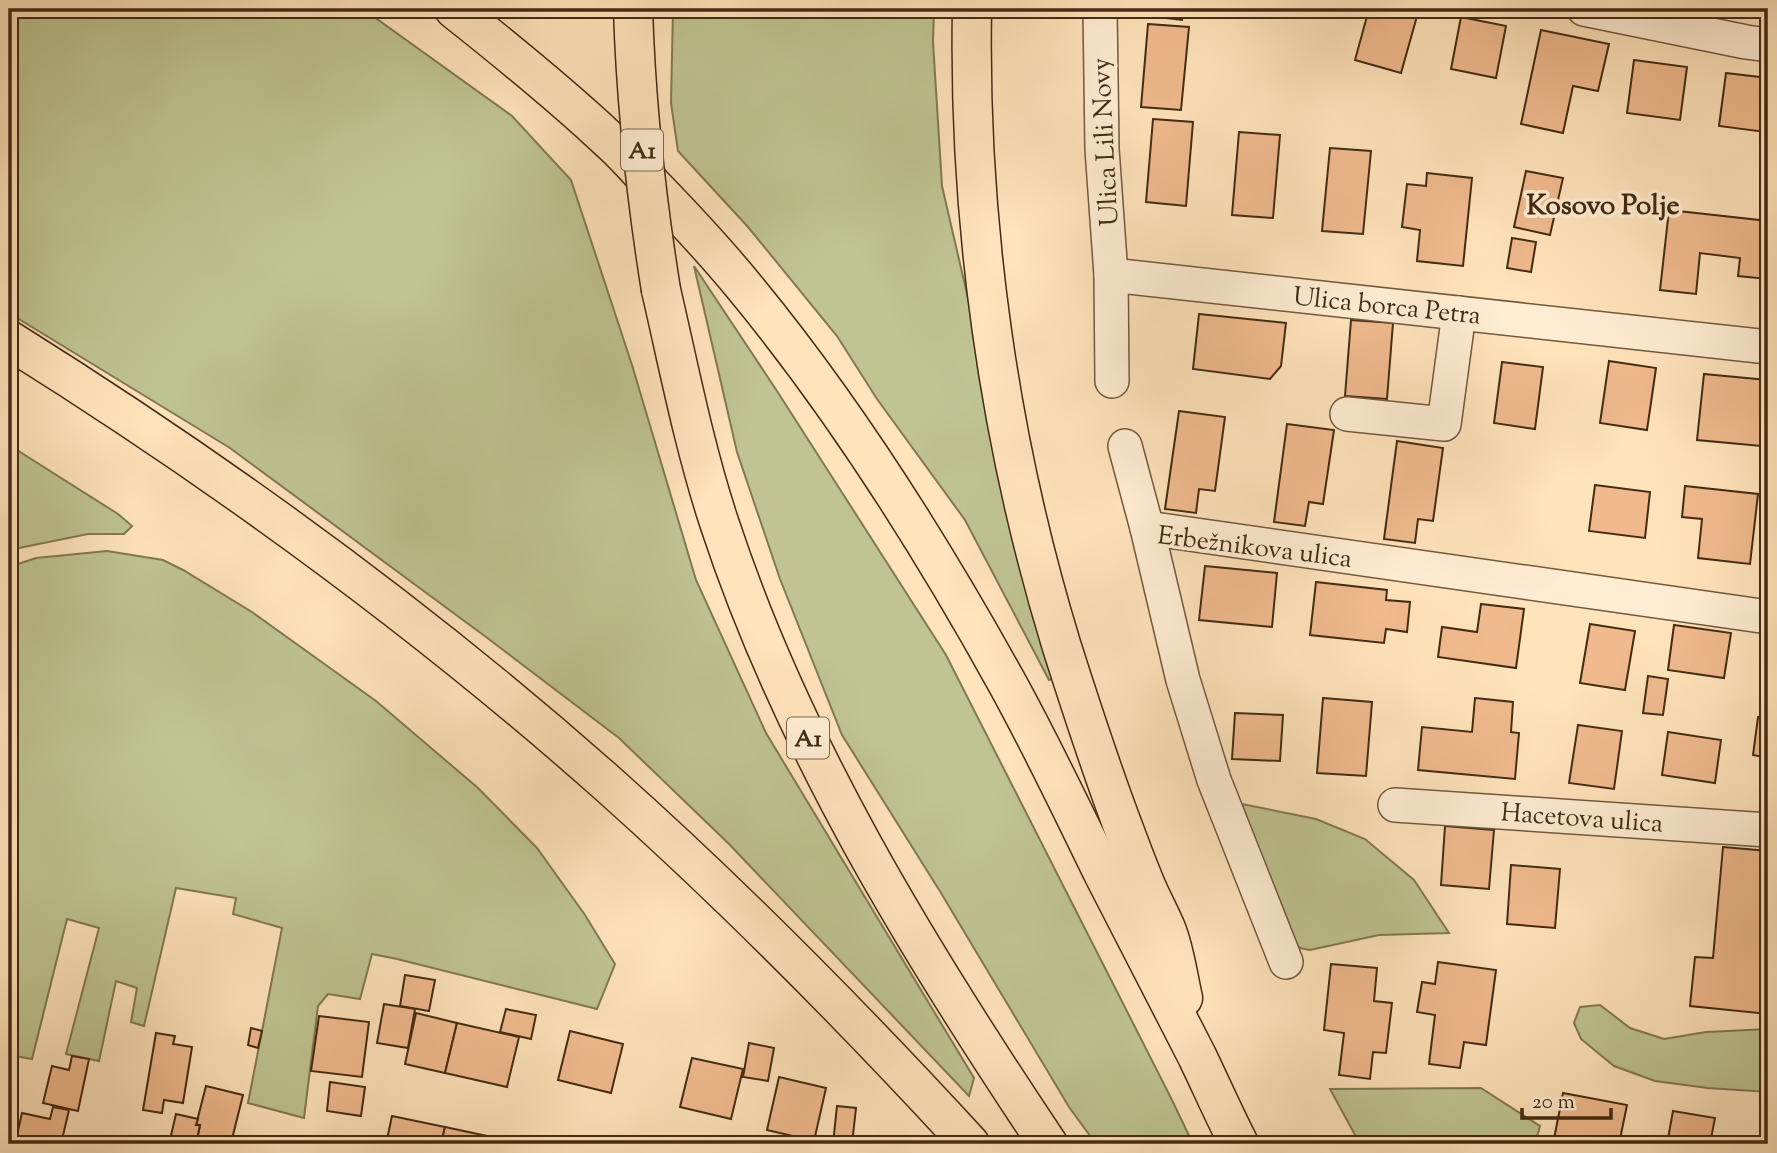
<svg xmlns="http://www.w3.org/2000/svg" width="1777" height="1153" font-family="'Sorts Mill Goudy',serif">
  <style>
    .green { fill: #bfc491; stroke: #827852; stroke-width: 2 }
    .building { fill: #f0ba8e; stroke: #442b12; stroke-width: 2 }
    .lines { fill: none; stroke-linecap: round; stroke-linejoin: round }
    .minor-casing { stroke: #73593c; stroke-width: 36 }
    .highway-casing { stroke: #442b12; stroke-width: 41 }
    .minor { stroke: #ffedd3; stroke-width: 33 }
    .highway { stroke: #ffe3bb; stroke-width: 38 }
    .highway-bridge-casing { stroke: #442b12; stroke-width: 41; stroke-linecap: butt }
    .highway-bridge { stroke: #ffe3bb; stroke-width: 38 }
    .labels { text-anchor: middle; stroke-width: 7; stroke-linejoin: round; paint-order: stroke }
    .shield { fill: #ffedd3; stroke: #7c654c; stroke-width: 2 }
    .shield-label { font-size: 24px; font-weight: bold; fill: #442b12 }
    .street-label { font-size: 26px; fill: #442b12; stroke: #ffedd3 }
    .neighbourhood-label { font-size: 28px; font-weight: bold; fill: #442b12; stroke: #ffedd3 }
  </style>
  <rect width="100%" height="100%" fill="#ffe3bb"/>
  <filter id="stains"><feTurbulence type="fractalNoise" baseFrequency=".00286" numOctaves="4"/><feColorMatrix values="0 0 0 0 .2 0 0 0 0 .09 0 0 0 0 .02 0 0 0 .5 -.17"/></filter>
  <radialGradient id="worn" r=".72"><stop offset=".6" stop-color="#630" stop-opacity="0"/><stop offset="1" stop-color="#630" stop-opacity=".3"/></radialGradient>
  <g class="green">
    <polygon points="9,9 363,9 512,116 571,180 632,365 696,580 766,733 974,1078 969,1096 729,844 619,738 486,637 230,448 9,313"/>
    <polygon points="673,9 934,9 933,42 942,186 1056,678 1049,680 965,520 877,399 837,336 748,227 678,151 671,103"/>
    <polygon points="694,266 777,391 946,655 1171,1098 1193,1144 1096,1144 1069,1107 941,893 842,735 780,579 737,452"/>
    <polygon points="9,445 118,514 132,526 124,534 88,534 9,550"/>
    <polygon points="107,551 163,560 183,570 252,612 376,701 478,788 537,848 585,915 615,964 597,1009 397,959 372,954 360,999 328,994 318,1006 304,1118 248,1103 282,928 233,914 236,898 176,888 144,1026 131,1022 137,988 116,981 99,1061 66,1054 99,928 67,919 32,1059 9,1055 9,567 36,558"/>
    <polygon points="1242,804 1316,819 1365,839 1414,880 1449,933 1379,935 1310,950 1300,948 1291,939"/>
    <polygon points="1600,1005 1630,1028 1664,1039 1706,1032 1768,1029 1768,1092 1708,1088 1655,1081 1614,1066 1581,1039 1574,1023 1580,1007"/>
    <polygon points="1481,1088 1540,1126 1535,1144 1360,1144 1330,1089"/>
  </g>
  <g class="building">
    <polygon points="1141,9 1183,9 1182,20 1141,15"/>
    <polygon points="1369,9 1419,9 1401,73 1355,60"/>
    <polygon points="1461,17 1506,26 1496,78 1451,69"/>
    <polygon points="1148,24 1189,27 1181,110 1141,107"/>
    <polygon points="1541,30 1609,44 1598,91 1573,86 1563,133 1521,124"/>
    <polygon points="1634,60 1687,67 1680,120 1627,113"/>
    <polygon points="1726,73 1768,78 1768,104 1765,132 1719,126"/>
    <polygon points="1153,119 1193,122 1186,206 1146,202"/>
    <polygon points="1239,132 1280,135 1273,218 1232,215"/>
    <polygon points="1330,148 1371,151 1363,234 1322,231"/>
    <polygon points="1526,171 1563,178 1550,235 1514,227"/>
    <polygon points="1427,173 1472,178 1463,266 1417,261 1420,230 1402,227 1407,184 1426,186"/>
    <polygon points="1669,210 1768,221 1768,279 1738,276 1740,258 1700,253 1696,294 1660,290"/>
    <polygon points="1512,238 1536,242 1531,272 1507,268"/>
    <polygon points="1199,314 1286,323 1281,366 1270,379 1193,369"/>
    <polygon points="1351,320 1393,323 1387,399 1345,396"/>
    <polygon points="1609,361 1656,368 1647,430 1600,423"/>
    <polygon points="1502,362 1543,367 1535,429 1494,423"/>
    <polygon points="1704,374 1767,380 1761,446 1697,440"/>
    <polygon points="1179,411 1225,417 1215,491 1199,489 1196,513 1165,509"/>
    <polygon points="1287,424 1334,430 1323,504 1309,502 1305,526 1274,522"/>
    <polygon points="1397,441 1443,448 1433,521 1418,519 1415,543 1384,539"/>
    <polygon points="1595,485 1650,492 1645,538 1589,531"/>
    <polygon points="1685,486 1758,494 1750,564 1698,558 1702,519 1682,517"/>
    <polygon points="1205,566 1277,573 1272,627 1199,620"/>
    <polygon points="1316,582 1387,590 1386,600 1410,602 1407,632 1386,629 1384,643 1310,635"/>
    <polygon points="1481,604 1524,609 1516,668 1438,657 1442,627 1477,632"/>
    <polygon points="1590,624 1635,631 1625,690 1580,683"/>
    <polygon points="1674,625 1731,633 1724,678 1668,670"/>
    <polygon points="1648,676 1668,679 1663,715 1643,713"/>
    <polygon points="1323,698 1372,702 1366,776 1317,773"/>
    <polygon points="1475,698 1513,702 1511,732 1519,733 1515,779 1418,770 1422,727 1472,732"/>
    <polygon points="1235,713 1283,715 1280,761 1232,759"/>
    <polygon points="1758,717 1768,718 1768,758 1753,755"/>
    <polygon points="1578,725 1622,731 1614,789 1569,783"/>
    <polygon points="1668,732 1721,740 1715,783 1662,775"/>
    <polygon points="1445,826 1494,830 1489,889 1441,885"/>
    <polygon points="1723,847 1768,851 1768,1014 1690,1006 1695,957 1713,958"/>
    <polygon points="1511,865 1560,869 1555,928 1507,924"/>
    <polygon points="1438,962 1496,970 1486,1045 1464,1042 1460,1068 1429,1064 1435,1015 1417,1012 1422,982 1435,984"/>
    <polygon points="1331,964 1377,968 1374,1001 1392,1003 1386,1053 1373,1052 1370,1079 1339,1075 1344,1033 1324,1030"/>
    <polygon points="405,975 435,980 429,1011 400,1006"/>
    <polygon points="384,1004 415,1009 408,1048 377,1043"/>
    <polygon points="506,1009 536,1015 531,1039 500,1032"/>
    <polygon points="416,1013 457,1023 445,1073 405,1064"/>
    <polygon points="319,1016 369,1022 362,1077 311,1071"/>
    <polygon points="457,1023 519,1037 507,1087 445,1073"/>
    <polygon points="251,1028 262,1031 258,1048 248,1045"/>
    <polygon points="570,1031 623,1044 611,1093 558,1080"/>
    <polygon points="156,1033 175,1036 173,1044 192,1047 183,1103 164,1100 162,1113 143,1110"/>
    <polygon points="749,1043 774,1048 768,1081 743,1077"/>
    <polygon points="72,1056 89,1059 78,1111 43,1103 52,1066 69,1070"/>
    <polygon points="692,1058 743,1069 731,1119 680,1107"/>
    <polygon points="779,1077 826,1088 814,1141 767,1130"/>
    <polygon points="330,1082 365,1087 361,1116 327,1111"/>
    <polygon points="206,1086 243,1095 231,1143 219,1141 219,1144 213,1144 197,1140 200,1125 196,1125"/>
    <polygon points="1563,1093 1627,1105 1619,1144 1553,1144"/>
    <polygon points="837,1106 856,1108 852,1144 833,1144"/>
    <polygon points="53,1107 69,1110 61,1144 15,1144 22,1113 50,1119"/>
    <polygon points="1673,1111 1715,1118 1710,1144 1667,1144"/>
    <polygon points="176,1114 198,1119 196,1125 200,1125 196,1144 169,1144"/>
    <polygon points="392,1116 445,1127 441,1144 386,1144"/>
    <polygon points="445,1127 506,1140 505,1144 441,1144"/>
  </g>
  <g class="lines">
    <g class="minor-casing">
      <g id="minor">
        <polyline points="1100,9 1102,149 1111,275"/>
        <polyline points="1584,9 1746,42 1768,45"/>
        <polyline points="1112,381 1111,275 1768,347"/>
        <polyline points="1347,414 1444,424 1459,313"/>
        <polyline points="1125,446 1147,528"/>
        <polyline points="1395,805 1768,830"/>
        <polyline points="1286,962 1214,780 1183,680 1147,528 1768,617"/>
      </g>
    </g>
    <g class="highway-casing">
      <g id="highway">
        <path d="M 454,9 C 507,51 560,94 609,140 C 625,154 639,170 653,186 C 684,218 714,250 742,284 C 844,407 929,542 1006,681 C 1041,744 1072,810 1104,875 C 1135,935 1166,995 1197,1056 C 1211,1085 1224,1115 1239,1144"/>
        <path d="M 972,9 C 968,221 999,441 1061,644 C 1080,704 1100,765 1122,824 C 1130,845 1138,867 1147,888 C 1153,902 1161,916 1167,931 C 1175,952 1178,976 1183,998"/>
        <path d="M 661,290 C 679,368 694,446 719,522 C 792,745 918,950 1048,1144"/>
        <path d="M 9,340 C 220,472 421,618 607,783 C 735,897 855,1019 970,1144"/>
      </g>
    </g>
    <use href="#minor" class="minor"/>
    <use href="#highway" class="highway"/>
    <g class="highway-bridge-casing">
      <path id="highway-bridge" d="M 633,9 C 636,104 646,197 661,290"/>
    </g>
    <use href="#highway-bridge" class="highway-bridge"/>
  </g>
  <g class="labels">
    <g class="shield">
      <rect x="621" y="129.5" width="42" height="41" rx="5"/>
      <rect x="787" y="717.5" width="42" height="41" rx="5"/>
    </g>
    <g class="shield-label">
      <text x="642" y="158">A1</text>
      <text x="808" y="746">A1</text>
    </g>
    <g class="street-label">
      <text transform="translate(1104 142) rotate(-93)" y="9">Ulica Lili Novy</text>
      <text transform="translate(1387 305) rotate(6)" y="9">Ulica borca Petra</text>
      <text transform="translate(1255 546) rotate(7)" y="9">Erbežnikova ulica</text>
      <text transform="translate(1582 817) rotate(4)" y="9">Hacetova ulica</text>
    </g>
    <g class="neighbourhood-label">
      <text x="1603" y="214">Kosovo Polje</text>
    </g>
  </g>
  <rect width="1777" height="1153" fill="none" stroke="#ffe3bb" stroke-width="35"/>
  <rect x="10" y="10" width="1756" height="1132" fill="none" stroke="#442b12" stroke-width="3.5"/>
  <rect x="18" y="18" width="1742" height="1118" fill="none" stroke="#442b12" stroke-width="2"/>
  <path d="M1522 1108v10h89v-10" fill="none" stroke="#442b12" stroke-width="3.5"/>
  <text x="1532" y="1108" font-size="21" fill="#442b12" stroke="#ffedd3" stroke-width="5" paint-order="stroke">20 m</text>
  <rect width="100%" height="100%" filter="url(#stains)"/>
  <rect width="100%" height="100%" fill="url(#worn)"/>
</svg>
